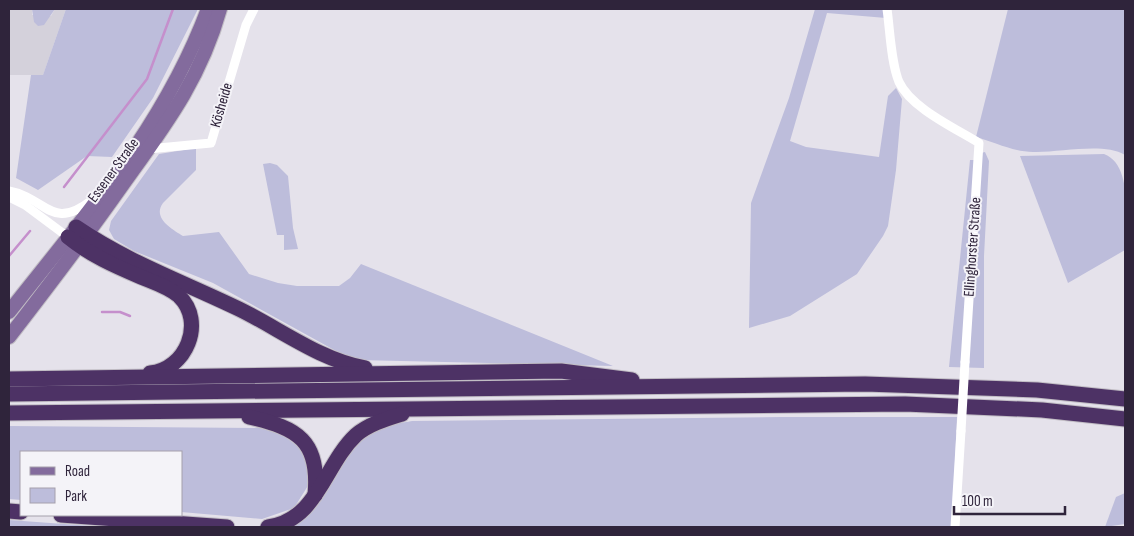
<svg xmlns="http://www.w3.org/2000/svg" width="1134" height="536" font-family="'Sofia Sans Condensed',sans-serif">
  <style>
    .built { fill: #d4d1db }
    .green { fill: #bdbddb }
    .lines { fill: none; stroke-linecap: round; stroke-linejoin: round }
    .stream { stroke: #c58fcc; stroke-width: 2.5 }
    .primary-casing { stroke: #c1bdc4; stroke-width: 16 }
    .motorway-casing { stroke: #c1bdc4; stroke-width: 17 }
    .minor { stroke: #fff; stroke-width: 9 }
    .primary { stroke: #836b9d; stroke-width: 14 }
    .motorway { stroke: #4d3265; stroke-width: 15 }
    .minor-bridge { stroke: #fff; stroke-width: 9 }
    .labels { text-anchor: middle; stroke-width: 4; stroke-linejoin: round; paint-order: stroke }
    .street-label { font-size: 15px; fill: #2f243b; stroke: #f4f3f8 }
  </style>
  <rect width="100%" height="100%" fill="#e5e2eb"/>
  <polygon class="built" points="9,9 32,9 32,15 51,16 55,9 66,9 43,75 9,75"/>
  <g class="green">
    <polygon points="32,9 55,9 44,25 38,26 34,22"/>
    <polygon points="66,9 198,9 153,98 112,157 87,156 38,190 16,178 31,75 43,75"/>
    <polygon points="815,9 884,9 886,18 827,13 790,141 806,147 879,157 888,96 896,88 902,99 896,170 888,226 883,236 857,274 790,316 749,328 751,203 789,98"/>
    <path d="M 1008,9 L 1125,9 L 1125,155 C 1103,142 1059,153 1033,152 C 1014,152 994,142 976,137 Z"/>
    <path d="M 196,148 L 196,170 L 163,203 C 152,218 172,229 183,236 L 219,232 L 249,274 L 278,283 L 297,286 L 339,286 L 350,278 L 361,264 L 613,366 L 358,360 L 345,356 L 213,283 L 134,251 L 114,239 L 109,230 L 111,221 L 159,154 Z"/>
    <polygon points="985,152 989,161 984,256 984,368 949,367 970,160 980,160 981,153"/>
    <path d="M 1104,154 C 1134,165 1125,223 1125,250 L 1068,283 L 1020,156 Z"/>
    <polygon points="270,163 277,165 288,176 293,228 298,249 284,250 284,235 277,235 263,164"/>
    <path d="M 782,417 L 957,417 L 952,527 L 290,527 C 301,521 309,515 317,506 C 339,479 345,440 381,426 C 391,423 402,423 412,421 Z"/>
    <polygon points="9,426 260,428 283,435 309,455 311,481 294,508 262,519 181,512 181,452 21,452 21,500 9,499"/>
    <polygon points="1125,493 1125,524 1105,527 1116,497"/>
    <polygon points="9,520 105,527 9,527"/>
  </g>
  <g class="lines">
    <g class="stream">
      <polyline points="64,187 147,79 173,9"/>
      <polyline points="9,256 30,231"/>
      <polyline points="102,312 120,312 130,316"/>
    </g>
    <g class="primary-casing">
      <g id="primary">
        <path d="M 9,312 C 86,214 164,127 208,9"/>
        <path d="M 9,337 C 47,288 85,238 121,187 C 163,128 200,81 220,9"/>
      </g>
    </g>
    <g class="motorway-casing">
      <g id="motorway">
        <path d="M 76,227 C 127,262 183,282 239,309 C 280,329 320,360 365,368"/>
        <path d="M 68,237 C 90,255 115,266 141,277 C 153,282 169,287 179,296 C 206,322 186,370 150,373"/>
        <polyline points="9,379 561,371 632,380"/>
        <polyline points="9,394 865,384 1037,390 1125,399"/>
        <polyline points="9,413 905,404 1042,410 1125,419"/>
        <path d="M 249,417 C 298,428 320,441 315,495"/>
        <polyline points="9,511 21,512"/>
        <polyline points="61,515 227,527"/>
        <path d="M 268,527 C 318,520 324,465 356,435 C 369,424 386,419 402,414"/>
      </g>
    </g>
    <g class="minor">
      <path d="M 887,9 C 890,30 891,63 899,82 C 911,108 955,128 979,143 L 965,362"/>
      <polyline points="148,149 211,143 246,25 254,9"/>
      <path d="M 9,191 C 47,198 51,232 92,200"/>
      <polyline points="9,197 25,205 68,237"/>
      <polyline points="955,527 961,431"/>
    </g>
    <use href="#primary" class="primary"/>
    <use href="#motorway" class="motorway"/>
    <polyline class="minor-bridge" points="961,431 965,362"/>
  </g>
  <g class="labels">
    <g class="street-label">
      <text transform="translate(221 105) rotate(-74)" y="5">Kösheide</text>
      <text transform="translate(113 170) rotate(-54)" y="5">Essener Straße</text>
      <text transform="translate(972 247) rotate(-86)" y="5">Ellinghorster Straße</text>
    </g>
  </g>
  <rect width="1134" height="536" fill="none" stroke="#2f243b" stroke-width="20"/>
  <rect x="20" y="451" width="162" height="65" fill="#f4f3f8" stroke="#a5a0ac"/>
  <rect x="30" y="467" width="25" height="8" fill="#836b9d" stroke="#a5a0ac"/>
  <text x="65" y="476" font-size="15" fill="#2f243b">Road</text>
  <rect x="30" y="488" width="25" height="15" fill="#bdbddb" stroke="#a5a0ac"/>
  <text x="65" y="501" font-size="15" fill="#2f243b">Park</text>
  <path d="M954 506v8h111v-8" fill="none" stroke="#2f243b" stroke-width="2.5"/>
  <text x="962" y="506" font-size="15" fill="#2f243b" stroke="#f4f3f8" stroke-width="4" paint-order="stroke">100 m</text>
</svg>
